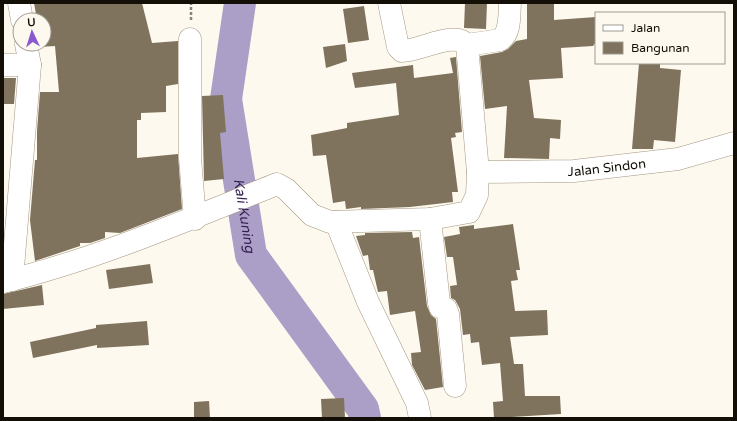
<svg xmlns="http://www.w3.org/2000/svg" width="737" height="421" font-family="'Varela Round',sans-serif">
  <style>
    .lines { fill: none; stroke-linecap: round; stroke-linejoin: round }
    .river { stroke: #ab9ec7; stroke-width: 32 }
    .building { fill: #7f735d }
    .minor-casing { stroke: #a39780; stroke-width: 23 }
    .path { stroke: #87837a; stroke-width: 2.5; stroke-dasharray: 3 2; stroke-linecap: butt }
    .minor { stroke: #fff; stroke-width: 22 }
    .labels { text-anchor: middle; stroke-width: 3.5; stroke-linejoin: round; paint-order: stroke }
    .street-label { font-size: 13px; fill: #130f07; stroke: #fef9ef }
    .water-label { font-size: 14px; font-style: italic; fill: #331e52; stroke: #fef9ef }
  </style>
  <rect width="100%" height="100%" fill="#fef9ef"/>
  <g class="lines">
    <path class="river" id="s1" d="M 240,3 L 226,99 L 251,255 L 363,409 L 365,418"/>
  </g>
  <g class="building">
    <polygon points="34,3 142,3 152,43 178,41 178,84 166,86 166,112 141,113 141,120 137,120 137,158 178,154 182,209 120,233 105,232 105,238 90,243 80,243 80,246 35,261 30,220 35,160 37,160 37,131 40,92 59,92 55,46 39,47 39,44 44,44 44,20 37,20"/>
    <polygon points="465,3 487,3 486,29 464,28"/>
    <polygon points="527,3 554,3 554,20 596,17 596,42 593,46 561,48 563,78 529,80 534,118 561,120 560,139 550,138 549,159 504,158 507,106 485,109 480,56 502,52 508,49 516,41 527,39"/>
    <polygon points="364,6 369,40 348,43 343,9"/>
    <polygon points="345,44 347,61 326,68 323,47"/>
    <polygon points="456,57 462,132 455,133 456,137 451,138 458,192 452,192 453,202 410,207 361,209 361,207 346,209 345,201 333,203 326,155 313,156 311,135 347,128 347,123 399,115 396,83 355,88 352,73 413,65 414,78 453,73 450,58"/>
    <polygon points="639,63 660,63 660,68 681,70 675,142 654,140 653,149 632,149"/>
    <polygon points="3,78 16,78 14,104 3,104"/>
    <polygon points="223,95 226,132 220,133 224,179 204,181 202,96"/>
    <polygon points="513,224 520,270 516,270 518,280 511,281 515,311 547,310 548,335 510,337 514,364 523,364 525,396 560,396 561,414 494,418 493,402 503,401 500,363 482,365 479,342 471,343 470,334 463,335 460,309 455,300 451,298 450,286 457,285 453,257 447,257 444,237 460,234 459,227 474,225 474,229"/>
    <polygon points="412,232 413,238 419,237 427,306 431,315 436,319 443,387 425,390 412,365 411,353 421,352 415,311 390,315 387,291 378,292 373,270 370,270 368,255 363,256 356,236 365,235 365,233"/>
    <polygon points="150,264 153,283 109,289 106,270"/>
    <polygon points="42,285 44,305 3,309 3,294"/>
    <polygon points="147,321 149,345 97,348 97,345 33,358 30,342 96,328 96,325"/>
    <polygon points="344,398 345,418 322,418 321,399"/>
    <polygon points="209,401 210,418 194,418 194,402"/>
  </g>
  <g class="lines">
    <g class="minor-casing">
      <g id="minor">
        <polyline points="19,3 22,20"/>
        <polyline points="190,39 190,158 195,219"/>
        <path d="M 467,45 L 500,40 C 511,33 509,15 510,3"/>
        <polyline points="3,65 30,65"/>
        <path id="s2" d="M 478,172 L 574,171 L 678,159 L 734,143"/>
        <polyline points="430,219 439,303 440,307 446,309 448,314 455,386"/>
        <polyline points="336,222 368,302 417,403 420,418"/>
        <polyline points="12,280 30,65 26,44"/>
        <path d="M 3,282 C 97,259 187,220 277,184 L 286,189 L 312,215 L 330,222 L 430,219 L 469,212 L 477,195 L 478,172 L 467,45 C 454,30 421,51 402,51 L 398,47 L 389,3"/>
      </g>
    </g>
    <polyline class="path" points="191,20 191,3"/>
    <use href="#minor" class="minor"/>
  </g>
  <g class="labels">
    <g class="street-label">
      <text dy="5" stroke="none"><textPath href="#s2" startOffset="129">Jalan Sindon</textPath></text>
    </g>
    <g class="water-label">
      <text dy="5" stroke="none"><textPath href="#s1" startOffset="215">Kali Kuning</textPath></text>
    </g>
  </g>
  <rect width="737" height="421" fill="none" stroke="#130f07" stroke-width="8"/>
  <rect x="595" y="12" width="130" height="52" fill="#fef9ef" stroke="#a09b92"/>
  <rect x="603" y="25" width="20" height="6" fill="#ffffff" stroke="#a09b92"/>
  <text x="631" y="32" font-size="12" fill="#130f07">Jalan</text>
  <rect x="603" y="42" width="20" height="12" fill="#7f735d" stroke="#a09b92"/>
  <text x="631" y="52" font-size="12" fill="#130f07">Bangunan</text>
  <g transform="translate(32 32) rotate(356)"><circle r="19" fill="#fef9ef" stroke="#a09b92"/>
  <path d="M0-3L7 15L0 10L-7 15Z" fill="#8a59d2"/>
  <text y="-6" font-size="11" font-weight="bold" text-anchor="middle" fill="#130f07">U</text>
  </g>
</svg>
